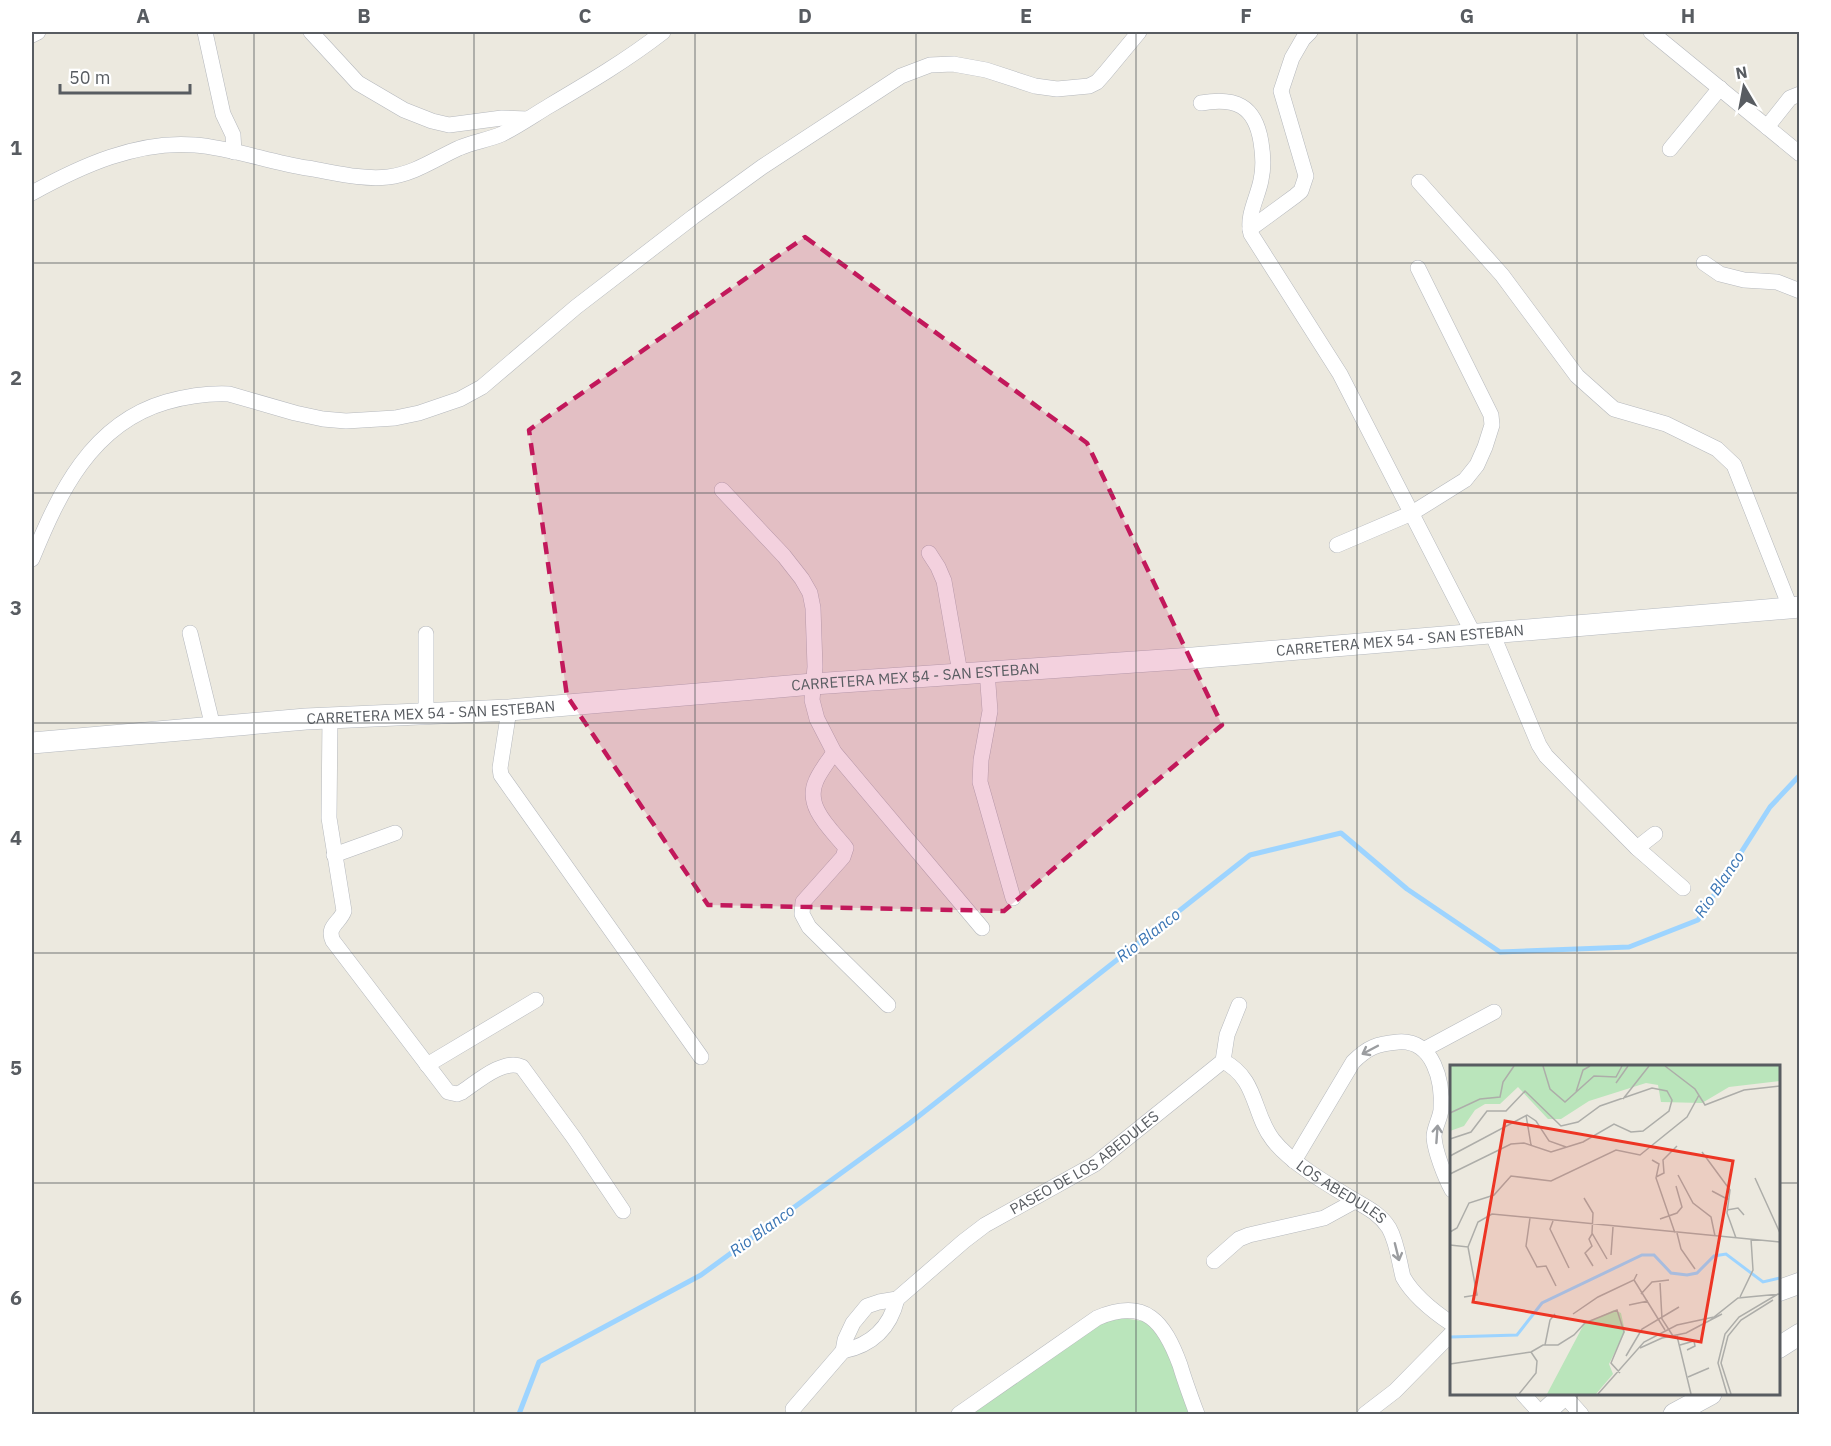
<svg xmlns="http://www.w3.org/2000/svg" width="1831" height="1446" font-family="'IBM Plex Sans',sans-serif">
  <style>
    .green { fill: #bae5bb }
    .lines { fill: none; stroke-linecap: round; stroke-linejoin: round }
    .stream { stroke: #9dd4ff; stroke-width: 5 }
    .street-casing { stroke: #b5b8bd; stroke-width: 16 }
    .secondary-casing { stroke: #b5b9bf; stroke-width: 22 }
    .street { stroke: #fff; stroke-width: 15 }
    .secondary { stroke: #fff; stroke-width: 21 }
    .oneway { stroke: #9b9da0 }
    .marked { fill: #c2185b; fill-opacity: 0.2; stroke: #c2185b; stroke-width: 4.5; stroke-dasharray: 12 8; stroke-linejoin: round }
    .grid { fill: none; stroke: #585c61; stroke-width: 1.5; stroke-opacity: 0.55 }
    .labels { text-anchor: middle; stroke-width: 4.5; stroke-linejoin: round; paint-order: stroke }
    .street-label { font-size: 15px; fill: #585c61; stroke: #fff }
    .water-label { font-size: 16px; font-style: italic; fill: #3974b3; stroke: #fff }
    .inset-river { fill: none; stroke: #9dd4ff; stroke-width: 3 }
    .inset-road { fill: none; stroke: #adada9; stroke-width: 1.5 }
    .view { fill: #ed3524; fill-opacity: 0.15; stroke: #ed3524; stroke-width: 3 }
    .inset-edge { fill: none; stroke: #585c61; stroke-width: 3 }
    .neatline { fill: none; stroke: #585c61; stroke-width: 2 }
    .grid-label { font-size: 20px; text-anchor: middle; font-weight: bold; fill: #585c61 }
  </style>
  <rect width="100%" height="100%" fill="#ece9df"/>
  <polygon class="green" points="1111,1316 1148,1322 1170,1335 1196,1414 972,1414"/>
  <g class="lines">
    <polyline class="stream" points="519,1414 539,1362 701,1275 910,1123 1250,855 1341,833 1407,889 1500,952 1629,947 1698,920 1770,807 1800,775"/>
    <g class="street-casing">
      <g id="street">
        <polyline points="205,32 223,114 233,135 234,152"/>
        <polyline points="311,32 358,83 404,110 432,121 449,125 502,118 527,119"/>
        <polyline points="1651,32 1800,154"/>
        <polyline points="32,35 38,32"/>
        <path d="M 1201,103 C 1235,97 1255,105 1261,142 C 1263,154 1264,167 1261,180 C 1258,197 1246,216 1251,234 L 1340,374 L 1474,635"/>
        <polyline points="1767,127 1790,98 1800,94"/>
        <polyline points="1670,149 1720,88"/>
        <polyline points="1419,182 1502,275 1577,376 1614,409 1666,424 1717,449 1734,465 1790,607"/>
        <path d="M 32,193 C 81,166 138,140 195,145 C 233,148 269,162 307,168 C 333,172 361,180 388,177 C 414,174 435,159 459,148 C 473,142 488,140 502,134 C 518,126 534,115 549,106 C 588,83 627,60 663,32"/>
        <polyline points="1250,229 1295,196 1301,191 1306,176 1281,91 1292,58 1303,39 1310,32"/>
        <polyline points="1704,263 1720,274 1744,280 1777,282 1800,291"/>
        <polyline points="722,490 784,556 802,579 810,593 813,608 815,667 812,700 817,719 834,752 982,928"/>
        <polyline points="1337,545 1412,513 1465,480 1477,465 1485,447 1492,425 1491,415 1418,268"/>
        <polyline points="929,553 938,567 944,581 960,673"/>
        <path d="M 32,559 C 59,493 91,424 166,402 C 188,396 207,393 229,394 L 295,413 L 323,419 L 346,421 L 395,418 L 419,413 L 460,399 L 482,387 L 576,307 L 693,217 L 762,167 L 901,76 L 930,65 L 953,64 L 986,70 L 1035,86 L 1057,89 L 1089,86 L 1097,82 L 1105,73 L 1139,32"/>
        <polyline points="190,633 213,727"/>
        <polyline points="1492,633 1539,745 1546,756 1637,848 1683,888"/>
        <polyline points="987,671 990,711 981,760 980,782 1013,898"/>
        <polyline points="509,710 500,768 501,775 701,1057"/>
        <polyline points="426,713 426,634"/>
        <path d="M 330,717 L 329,818 L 344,911 C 340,923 326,926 333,941 L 448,1092 L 457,1094 L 462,1092 C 477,1082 504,1058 522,1067 L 574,1138 L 623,1211"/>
        <path d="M 834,752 C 828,762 820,771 816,781 C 804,807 832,830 846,848 L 843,857 L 803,902 L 802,914 L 809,927 L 888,1005"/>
        <polyline points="1637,848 1655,834"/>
        <polyline points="334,855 395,833"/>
        <polyline points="1425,1049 1494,1012"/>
        <path id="s1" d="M 1223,1061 C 1258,1079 1252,1113 1273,1140 C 1291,1163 1329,1185 1354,1200 C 1368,1208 1380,1214 1389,1228 C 1397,1242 1399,1261 1403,1277 C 1413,1295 1434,1312 1452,1324"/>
        <polyline points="427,1065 536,1000"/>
        <path d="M 1294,1161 L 1353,1062 C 1368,1047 1377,1044 1398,1042 C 1434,1039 1443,1082 1441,1110 C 1440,1119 1434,1128 1434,1137 C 1435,1152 1445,1177 1452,1190"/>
        <polyline points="1214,1261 1239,1239 1249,1235 1324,1218 1355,1201"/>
        <path d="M 843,1351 C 872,1345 890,1328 897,1299"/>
        <polyline points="1523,1394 1541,1414"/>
        <polyline points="1563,1394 1581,1414"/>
        <path id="s2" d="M 793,1409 L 843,1351 L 845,1340 L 853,1323 L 867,1306 L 879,1302 L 897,1299 L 964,1241 L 985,1225 L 1095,1164 L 1223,1061 L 1227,1035 L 1239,1005"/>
        <path d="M 959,1414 L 1097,1318 C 1146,1297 1164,1322 1180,1365 C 1185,1382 1191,1398 1197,1414"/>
        <polyline points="1365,1414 1395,1391 1452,1333"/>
      </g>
    </g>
    <g class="secondary-casing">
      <g id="secondary">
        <path id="s3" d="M 32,743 L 306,719 L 509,710 L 813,684 L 1193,658 L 1800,607"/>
        <polyline points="1778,1291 1800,1283"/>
        <polyline points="1778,1348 1800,1334"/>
        <polyline points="1543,1414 1565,1394"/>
        <polyline points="1674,1414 1711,1394"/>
      </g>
    </g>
    <use href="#street" class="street"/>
    <use href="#secondary" class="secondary"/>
  </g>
  <defs><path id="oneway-shaft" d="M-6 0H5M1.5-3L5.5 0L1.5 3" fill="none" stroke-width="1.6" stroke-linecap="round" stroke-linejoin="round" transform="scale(1.5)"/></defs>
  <g class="oneway">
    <use href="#oneway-shaft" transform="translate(1370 1050) rotate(152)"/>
    <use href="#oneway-shaft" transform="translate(1437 1134) rotate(-86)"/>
    <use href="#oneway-shaft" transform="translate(1397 1252) rotate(76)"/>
  </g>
  <path class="marked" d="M 805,237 L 1087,443 L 1222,725 L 1004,911 L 708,905 L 567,696 L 529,430 Z"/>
  <path class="grid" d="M 254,32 L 254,1414M 474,32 L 474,1414M 695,32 L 695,1414M 916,32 L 916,1414M 1136,32 L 1136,1414M 1357,32 L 1357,1414M 1577,32 L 1577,1066M 32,263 L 1800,263M 32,493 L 1800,493M 32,723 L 1800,723M 32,953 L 1800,953M 32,1183 L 1452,1183M 1778,1183 L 1800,1183M 1577,1394 L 1577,1414"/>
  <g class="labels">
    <g class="street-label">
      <text dy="5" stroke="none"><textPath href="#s3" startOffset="1372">CARRETERA MEX 54 - SAN ESTEBAN</textPath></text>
      <text dy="5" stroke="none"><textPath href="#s3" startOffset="886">CARRETERA MEX 54 - SAN ESTEBAN</textPath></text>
      <text dy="5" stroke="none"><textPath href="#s3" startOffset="400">CARRETERA MEX 54 - SAN ESTEBAN</textPath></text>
      <text dy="5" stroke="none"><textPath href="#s2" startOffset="392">PASEO DE LOS ABEDULES</textPath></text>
      <text dy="5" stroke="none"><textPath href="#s1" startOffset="182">LOS ABEDULES</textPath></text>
    </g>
    <g class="water-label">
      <text transform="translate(1719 884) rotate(-56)" y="6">Rio Blanco</text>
      <text transform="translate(1148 935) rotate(-38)" y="6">Rio Blanco</text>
      <text transform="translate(762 1230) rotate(-36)" y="6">Rio Blanco</text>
    </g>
  </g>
  <g transform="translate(1450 1065)">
    <rect width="330" height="330" fill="#ece9df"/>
    <path d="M 164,245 L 171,248 L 175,267 L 159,299 L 163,309 L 146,329 L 97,329 L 134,259 Z" fill="#bae5bb"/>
    <path d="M 0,1 L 330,1 L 330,16 L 279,22 L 252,38 L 211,37 L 208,20 L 196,18 L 139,36 L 111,54 L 98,54 L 68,22 L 50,39 L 35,39 L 25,45 L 14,61 L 0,66 Z" fill="#bae5bb"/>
    <path class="inset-river" d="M 0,272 L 67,270 L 92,238 L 192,190 L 204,190 L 221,208 L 237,210 L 247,208 L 264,191 L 276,189 L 313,217 L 330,213"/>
    <path class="inset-road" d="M 93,1 L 100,24 L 115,37 L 144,11 L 166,12 L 172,1M 215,1 L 245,24 L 255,40 L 294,25 L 330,21M 166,18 L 178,1M 126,27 L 133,5 L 140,1M 173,34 L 199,1M 0,48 L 30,34 L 50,32 L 53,17 L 64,1M 76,50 L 81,80M 0,74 L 21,67 L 37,46 L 56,46 L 75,26 L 111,61 L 128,57 L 150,41 L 202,23 L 217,26 L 222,35 L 219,46 L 193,66 L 181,67 L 164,59 L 133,77 L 101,87 L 74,78 L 61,79 L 0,109M 252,87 L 280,125 L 277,148 L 286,173M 0,91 L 77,50 L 86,56 L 99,76 L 116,82M 202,95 L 209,99 L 206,113 L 225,168M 228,110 L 243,138 L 261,152 L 265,171M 206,112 L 214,108 L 213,95 L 227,81M 305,113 L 330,168M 262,126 L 279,135M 134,133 L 143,148 L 142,168 L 157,194M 277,145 L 288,143 L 294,150M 80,153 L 76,181 L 87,202 L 96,201 L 106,221M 210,154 L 227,148 L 232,142 L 226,121M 103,156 L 100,164 L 119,203M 0,167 L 7,163 L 19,138 L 44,130 L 61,111 L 101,116 L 166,85 L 190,90 L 237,52 L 249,30M 227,168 L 231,184 L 245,204M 142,169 L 139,174 L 142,181 L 135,188 L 143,201M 0,180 L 18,182 L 28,157 L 42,149 L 330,177M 161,190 L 163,162M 184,215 L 215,265M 210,218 L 212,254 L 223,271M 191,229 L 202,217 L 219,215M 14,232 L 27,230 L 18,182M 290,232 L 303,205 L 301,174M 179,240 L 198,236M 123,249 L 148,232 L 184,215 L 187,209M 227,271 L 241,329M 95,280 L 100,255 L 105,249M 230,280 L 244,276 L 245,281 L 237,285M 190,283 L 212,273 L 236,268 L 272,249M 81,287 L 93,280 L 108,280 L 124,270 L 135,258 L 167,245 L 174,267 L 161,298 L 170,308M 176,291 L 192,264 L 229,242M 0,299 L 81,287M 238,312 L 259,303M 69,329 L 86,308 L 87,296 L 81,287M 148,329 L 194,277 L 227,260 L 264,252 L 288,233 L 330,229M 277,329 L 268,298 L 275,269 L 289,252 L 328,229M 281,329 L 271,298 L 278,271 L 291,255 L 323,235"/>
    <path class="view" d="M 55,56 L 283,96 L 251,277 L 23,237 Z"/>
    <rect width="330" height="330" class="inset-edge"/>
  </g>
  <rect width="1831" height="1446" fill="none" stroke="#ffffff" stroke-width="66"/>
  <g transform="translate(1744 87) rotate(350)" stroke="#ffffff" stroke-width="4.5" paint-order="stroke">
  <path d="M0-4.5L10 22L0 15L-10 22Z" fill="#585c61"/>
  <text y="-9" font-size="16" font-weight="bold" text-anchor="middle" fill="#585c61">N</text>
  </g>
  <path d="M60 84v9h130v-9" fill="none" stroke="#585c61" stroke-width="3"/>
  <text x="69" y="84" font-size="18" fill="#585c61" stroke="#ffffff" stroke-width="4.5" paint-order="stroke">50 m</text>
  <rect x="33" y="33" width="1765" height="1380" class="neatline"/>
  <g class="grid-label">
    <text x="143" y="23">A</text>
    <text x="364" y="23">B</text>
    <text x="585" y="23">C</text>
    <text x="805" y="23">D</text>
    <text x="1026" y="23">E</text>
    <text x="1246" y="23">F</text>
    <text x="1467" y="23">G</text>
    <text x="1688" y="23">H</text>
    <text x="16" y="155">1</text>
    <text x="16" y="385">2</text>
    <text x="16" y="615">3</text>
    <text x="16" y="845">4</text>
    <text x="16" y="1075">5</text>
    <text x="16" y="1305">6</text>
  </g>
</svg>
